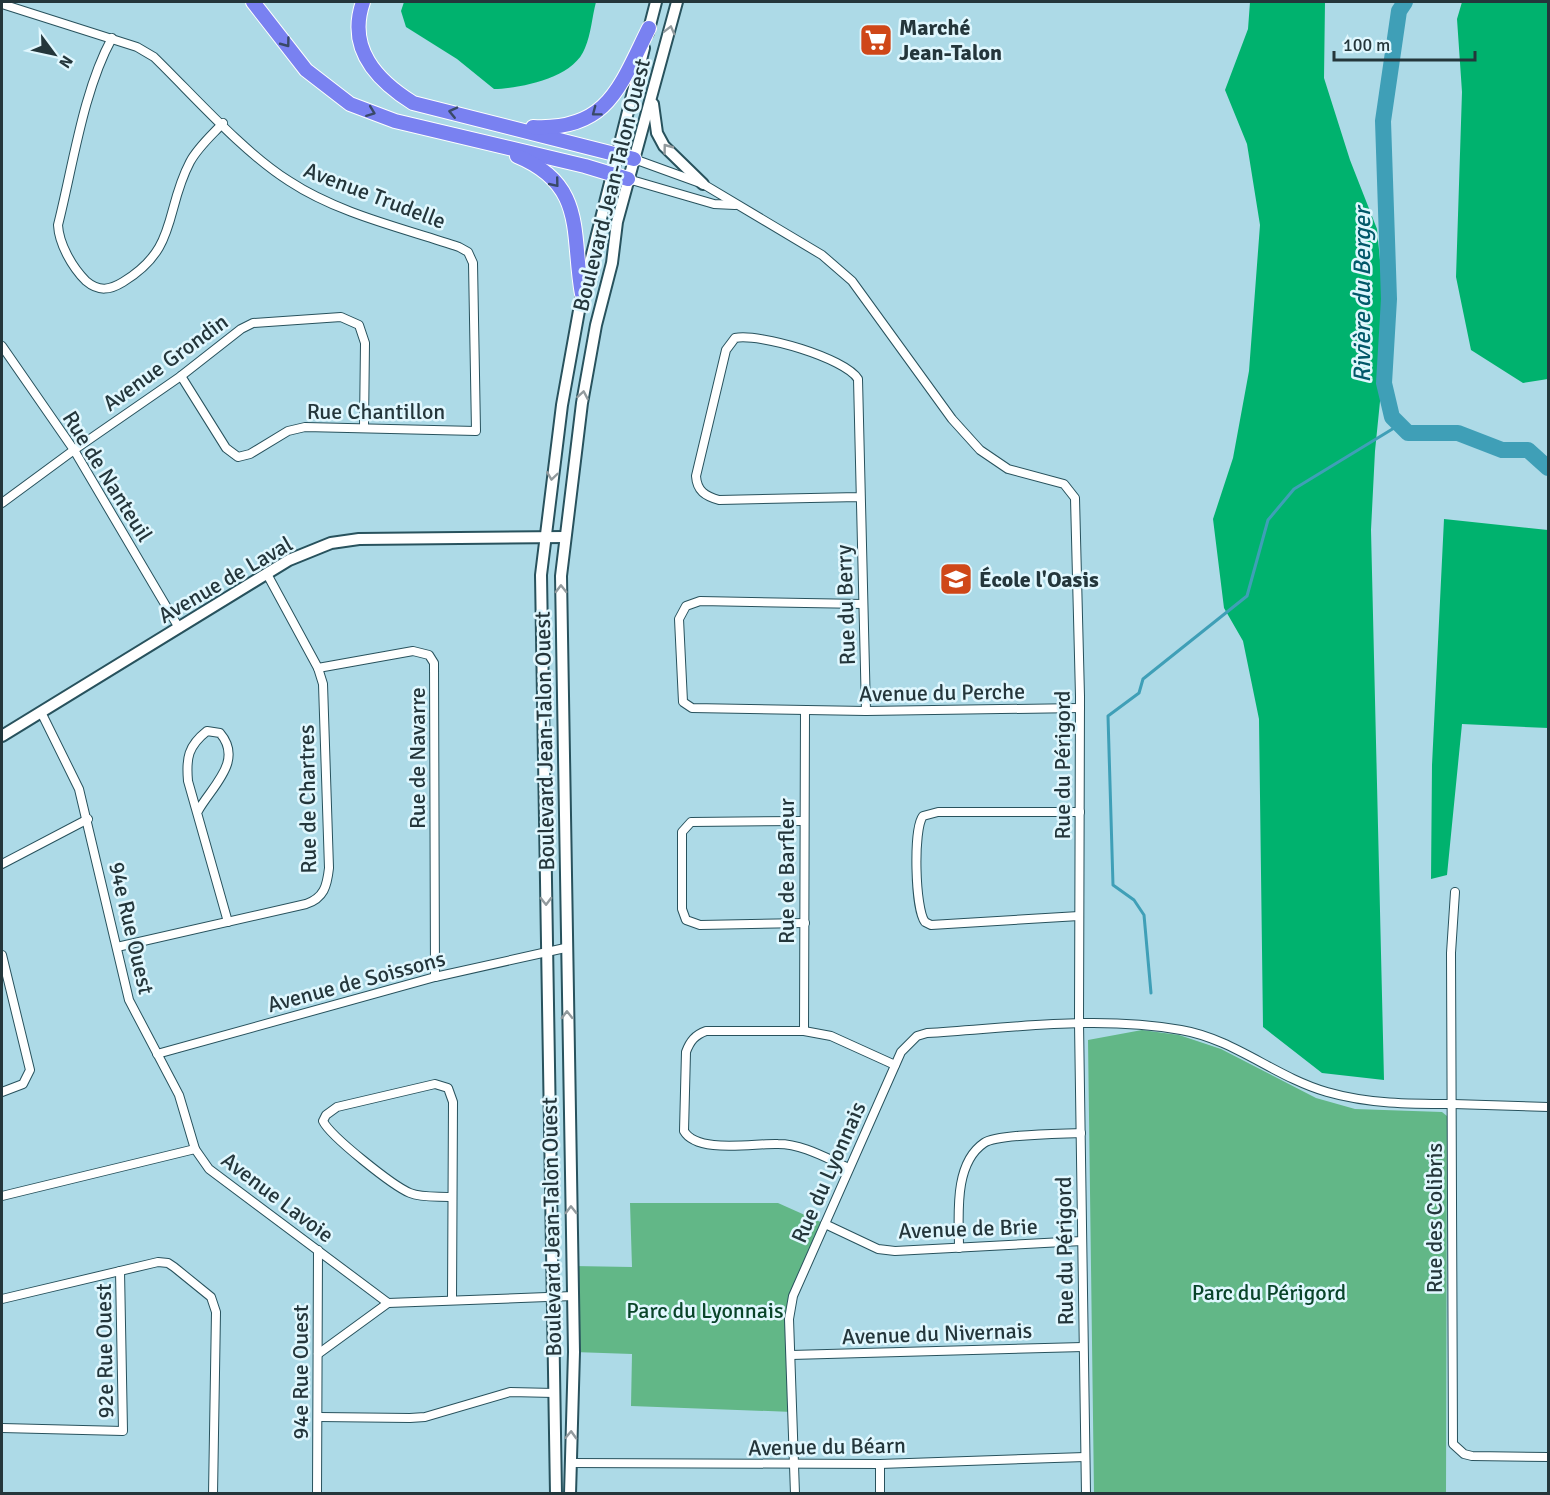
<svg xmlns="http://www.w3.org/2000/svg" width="1550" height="1495" font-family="Signika,sans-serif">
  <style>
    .green { fill: #62b787 }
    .forest { fill: #00b26e }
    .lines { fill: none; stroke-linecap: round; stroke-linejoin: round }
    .stream { stroke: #3f9fb7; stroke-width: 3 }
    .river { stroke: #3f9fb7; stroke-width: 16 }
    .street-casing { stroke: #28525d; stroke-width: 10 }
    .secondary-casing { stroke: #28525d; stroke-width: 14 }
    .highway-casing { stroke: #fff; stroke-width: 16 }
    .street { stroke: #fff; stroke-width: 8 }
    .secondary { stroke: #fff; stroke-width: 10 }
    .highway { stroke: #7981f1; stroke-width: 14 }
    .oneway { stroke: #929a9d }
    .oneway2 { stroke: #394968 }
    .labels { text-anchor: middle; stroke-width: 5; stroke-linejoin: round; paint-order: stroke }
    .poi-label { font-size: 22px; font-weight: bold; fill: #24363b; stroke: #e0f7fe; text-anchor: start }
    .street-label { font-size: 22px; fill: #24363b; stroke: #e0f7fe }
    .park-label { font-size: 22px; fill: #094429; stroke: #e0f7fe }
    .water-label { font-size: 24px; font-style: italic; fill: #025869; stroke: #e0f7fe }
  </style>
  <rect width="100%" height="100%" fill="#addae7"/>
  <g class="green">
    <polygon points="1142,1030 1179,1035 1221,1049 1316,1098 1355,1109 1442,1112 1447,1116 1446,1493 1094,1493 1088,1040"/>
    <polygon points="630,1203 778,1203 825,1224 793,1296 789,1319 793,1412 631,1406 632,1354 574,1352 573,1266 632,1267"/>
  </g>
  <g class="forest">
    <path d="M 404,2 L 596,2 C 592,17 591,34 585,48 C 574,78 522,88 494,89 L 457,59 L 406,27 L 401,11 Z"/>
    <polygon points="1250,2 1325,2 1324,78 1350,160 1377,229 1387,332 1375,451 1371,530 1384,1080 1322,1073 1263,1027 1259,719 1243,641 1224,608 1213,519 1233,458 1249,371 1260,225 1247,144 1225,90 1248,29"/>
    <polygon points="1462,2 1548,2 1548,379 1523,383 1471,350 1456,277 1462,92 1457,19"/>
    <polygon points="1444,519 1548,530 1548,728 1462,724 1447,875 1431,879 1432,765"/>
  </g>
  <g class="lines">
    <polyline class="stream" points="1151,993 1144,915 1134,900 1113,885 1108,716 1139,693 1143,679 1247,596 1268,520 1294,489 1399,425"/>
    <polyline class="river" points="1405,2 1399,11 1383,121 1389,299 1384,383 1392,417 1408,433 1458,433 1502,450 1528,450 1548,468"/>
    <g class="street-casing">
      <g id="street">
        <path d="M 2,4 L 137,47 L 154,57 C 194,96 243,152 289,181 C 339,214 403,228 459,247 L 468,252 L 473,263 L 476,431 L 305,427 L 288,431 L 250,454 L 238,457 L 226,448 L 181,376"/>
        <path d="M 112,38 C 83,91 73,166 58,225 C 59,244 72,267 86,281 C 99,292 110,290 123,282 C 179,248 164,211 190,162 C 198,147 212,135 223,123"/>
        <polyline points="634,159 703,184 822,255 852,281 952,419 980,450 1008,469 1064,484 1075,498 1080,696 1079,1023 1086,1494"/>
        <polyline points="628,179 714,204 735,205"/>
        <polyline points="2,346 74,450 179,628"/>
        <path d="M 859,497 L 719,500 C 705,496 697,491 696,476 L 726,350 L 735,338 C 760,333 845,358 858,379 L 866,711"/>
        <polyline points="2,503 74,450 181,376 241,329 253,323 341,317 359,325 365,343 364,426"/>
        <polyline points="863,604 700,601 686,606 679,619 683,702 692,708 866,711 1080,708"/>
        <polyline points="318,668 413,651 429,655 434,663 435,977"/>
        <polyline points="41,712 79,789 129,1000 179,1095 195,1149"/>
        <path d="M 198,811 C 212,786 244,761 220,733 L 207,731 C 188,746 186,758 188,781 L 228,922"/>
        <polyline points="804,821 691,822 682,832 682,909 686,920 700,925 805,923"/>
        <polyline points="2,864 88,819"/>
        <polyline points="1455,892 1451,953 1453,1444 1464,1454 1472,1456 1548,1457"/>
        <path d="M 1079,916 L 931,925 L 925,922 C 915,909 913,829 923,816 L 938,812 L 1080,812"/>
        <path d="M 117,947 L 306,904 C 324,898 327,886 329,868 L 323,684 L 318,668 L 267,574"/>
        <polyline points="2,955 30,1070 23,1084 2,1092"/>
        <polyline points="804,1031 805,710"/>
        <polyline points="157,1054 435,977 565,948"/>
        <path d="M 849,1168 C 826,1158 803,1144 778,1144 C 754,1143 697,1154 684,1131 L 686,1052 C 690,1041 695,1035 706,1031 L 804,1031 L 831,1036 L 895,1065"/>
        <polyline points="2,1196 195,1149 209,1169 388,1303 573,1296"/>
        <path d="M 452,1197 C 438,1196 422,1198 410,1193 C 393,1186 330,1136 323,1121 L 326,1115 L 337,1107 L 435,1084 L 448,1088 L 453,1102 L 452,1300"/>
        <polyline points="825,1224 878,1249 895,1251 1082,1241"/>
        <path d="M 959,1248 C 959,1217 953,1164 984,1143 C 997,1134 1061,1134 1081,1133"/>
        <polyline points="2,1299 158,1262 168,1263 174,1267 211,1297 216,1312 213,1494"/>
        <polyline points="318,1354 388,1303"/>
        <polyline points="791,1355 1083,1347"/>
        <polyline points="319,1417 410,1418 425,1417 510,1392 554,1393"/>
        <polyline points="2,1428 123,1431 120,1271"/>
        <polyline points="570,1463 880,1464 1085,1457"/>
        <polyline points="880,1464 880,1494"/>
        <polyline points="317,1494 318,1250"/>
        <path d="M 795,1494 L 789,1319 L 793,1296 L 901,1052 L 917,1036 L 927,1033 C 1011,1028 1097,1015 1181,1030 C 1234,1039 1275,1077 1327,1092 C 1369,1104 1409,1104 1453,1104 C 1485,1105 1517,1106 1548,1107"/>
      </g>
    </g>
    <g class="secondary-casing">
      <g id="secondary">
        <polyline points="648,33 656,2"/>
        <polyline points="653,104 657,133 664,146 703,184"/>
        <polyline points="2,736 289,560 331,543 359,539 565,537"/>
        <polyline points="556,1494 541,575 562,405 582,294 644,48"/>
        <polyline points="570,1494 574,1352 561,576 582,403 596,325 612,263 617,222 677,2"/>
      </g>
    </g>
    <g class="highway-casing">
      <g id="highway">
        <polyline points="253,2 306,70 350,104 395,121 585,166 628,179"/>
        <path d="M 363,2 C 347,48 376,80 413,103 L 634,159"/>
        <path d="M 533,127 C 608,131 620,86 649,28"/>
        <path d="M 517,156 C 587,185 571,234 582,294"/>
      </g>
    </g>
    <use href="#street" class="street"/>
    <use href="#secondary" class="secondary"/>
    <use href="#highway" class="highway"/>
  </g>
  <defs><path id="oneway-chevron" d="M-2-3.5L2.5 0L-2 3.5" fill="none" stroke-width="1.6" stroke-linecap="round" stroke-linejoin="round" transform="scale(1.5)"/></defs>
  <g class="oneway">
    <use href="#oneway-chevron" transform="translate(670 30) rotate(-76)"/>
    <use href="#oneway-chevron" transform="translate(667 148) rotate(-127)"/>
    <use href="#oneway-chevron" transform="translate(583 395) rotate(-80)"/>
    <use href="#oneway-chevron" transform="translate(552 476) rotate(98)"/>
    <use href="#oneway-chevron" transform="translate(561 589) rotate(-91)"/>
    <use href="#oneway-chevron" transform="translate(546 901) rotate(89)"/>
    <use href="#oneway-chevron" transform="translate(567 1015) rotate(-91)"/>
    <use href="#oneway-chevron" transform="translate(571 1210) rotate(-91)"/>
    <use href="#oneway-chevron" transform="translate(571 1435) rotate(-88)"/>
  </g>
  <g class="oneway2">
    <use href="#oneway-chevron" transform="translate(286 43) rotate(53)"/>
    <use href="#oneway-chevron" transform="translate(371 112) rotate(21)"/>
    <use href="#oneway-chevron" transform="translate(453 112) rotate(-167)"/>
    <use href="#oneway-chevron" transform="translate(596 112) rotate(143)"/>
    <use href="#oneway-chevron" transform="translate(555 183) rotate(51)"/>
  </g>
  <defs>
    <g id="supermarket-square" transform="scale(1.725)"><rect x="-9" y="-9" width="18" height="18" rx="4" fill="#cf4718" stroke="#e0f7fe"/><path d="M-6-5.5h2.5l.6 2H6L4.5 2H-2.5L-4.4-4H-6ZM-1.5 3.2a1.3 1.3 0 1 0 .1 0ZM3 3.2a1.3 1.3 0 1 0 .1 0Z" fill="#fff"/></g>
    <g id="school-square" transform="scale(1.725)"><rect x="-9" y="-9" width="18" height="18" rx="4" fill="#cf4718" stroke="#e0f7fe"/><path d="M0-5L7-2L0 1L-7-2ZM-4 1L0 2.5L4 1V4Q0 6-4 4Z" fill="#fff"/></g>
  </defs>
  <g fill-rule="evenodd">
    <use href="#supermarket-square" x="876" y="40"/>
    <use href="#school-square" x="956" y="579"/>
  </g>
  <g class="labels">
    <g class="poi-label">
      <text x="899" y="35">Marché<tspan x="899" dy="25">Jean-Talon</tspan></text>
      <text x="979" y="587">École l'Oasis</text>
    </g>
    <g class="street-label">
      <text transform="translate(611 185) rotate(-76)" y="8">Boulevard Jean-Talon Ouest</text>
      <text transform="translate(375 195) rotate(21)" y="8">Avenue Trudelle</text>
      <text transform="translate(165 362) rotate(-36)" y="8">Avenue Grondin</text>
      <text x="376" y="419">Rue Chantillon</text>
      <text transform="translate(108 476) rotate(58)" y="8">Rue de Nanteuil</text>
      <text transform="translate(225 579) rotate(-30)" y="8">Avenue de Laval</text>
      <text transform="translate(845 605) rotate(-92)" y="8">Rue du Berry</text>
      <text transform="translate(942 692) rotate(-1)" y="8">Avenue du Perche</text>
      <text transform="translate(544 741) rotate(-91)" y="8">Boulevard Jean-Talon Ouest</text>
      <text transform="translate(417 758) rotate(-90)" y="8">Rue de Navarre</text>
      <text transform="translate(1062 765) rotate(-90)" y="8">Rue du Périgord</text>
      <text transform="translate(307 799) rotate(-91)" y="8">Rue de Chartres</text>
      <text transform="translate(786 871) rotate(-90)" y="8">Rue de Barfleur</text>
      <text transform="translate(132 928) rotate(77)" y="8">94e Rue Ouest</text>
      <text transform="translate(356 981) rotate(-15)" y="8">Avenue de Soissons</text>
      <text transform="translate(828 1172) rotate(-66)" y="8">Rue du Lyonnais</text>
      <text transform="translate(278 1197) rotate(37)" y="8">Avenue Lavoie</text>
      <text transform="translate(1434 1218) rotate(-90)" y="8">Rue des Colibris</text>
      <text transform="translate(551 1227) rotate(-91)" y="8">Boulevard Jean-Talon Ouest</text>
      <text transform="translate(968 1228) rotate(-2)" y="8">Avenue de Brie</text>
      <text transform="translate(1064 1251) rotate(-91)" y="8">Rue du Périgord</text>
      <text transform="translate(937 1333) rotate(-2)" y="8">Avenue du Nivernais</text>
      <text transform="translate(104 1351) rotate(-91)" y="8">92e Rue Ouest</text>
      <text transform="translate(300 1372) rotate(-90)" y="8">94e Rue Ouest</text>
      <text transform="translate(827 1446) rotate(-1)" y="8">Avenue du Béarn</text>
    </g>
    <g class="park-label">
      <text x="1269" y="1300">Parc du Périgord</text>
      <text x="705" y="1318">Parc du Lyonnais</text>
    </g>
    <g class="water-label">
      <text transform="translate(1362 295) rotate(-90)" y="8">Rivière du Berger</text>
    </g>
  </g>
  <rect width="1550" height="1495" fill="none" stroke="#24363b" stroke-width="6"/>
  <g transform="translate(54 54) rotate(123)" stroke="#e0f7fe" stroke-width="4.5" paint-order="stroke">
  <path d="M0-4.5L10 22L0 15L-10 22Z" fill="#24363b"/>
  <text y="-9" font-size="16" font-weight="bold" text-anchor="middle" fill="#24363b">N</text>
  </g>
  <path d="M1334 51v9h141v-9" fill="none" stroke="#24363b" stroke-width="3"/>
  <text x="1343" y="51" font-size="18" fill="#24363b" stroke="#e0f7fe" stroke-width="4.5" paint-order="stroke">100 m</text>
</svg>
